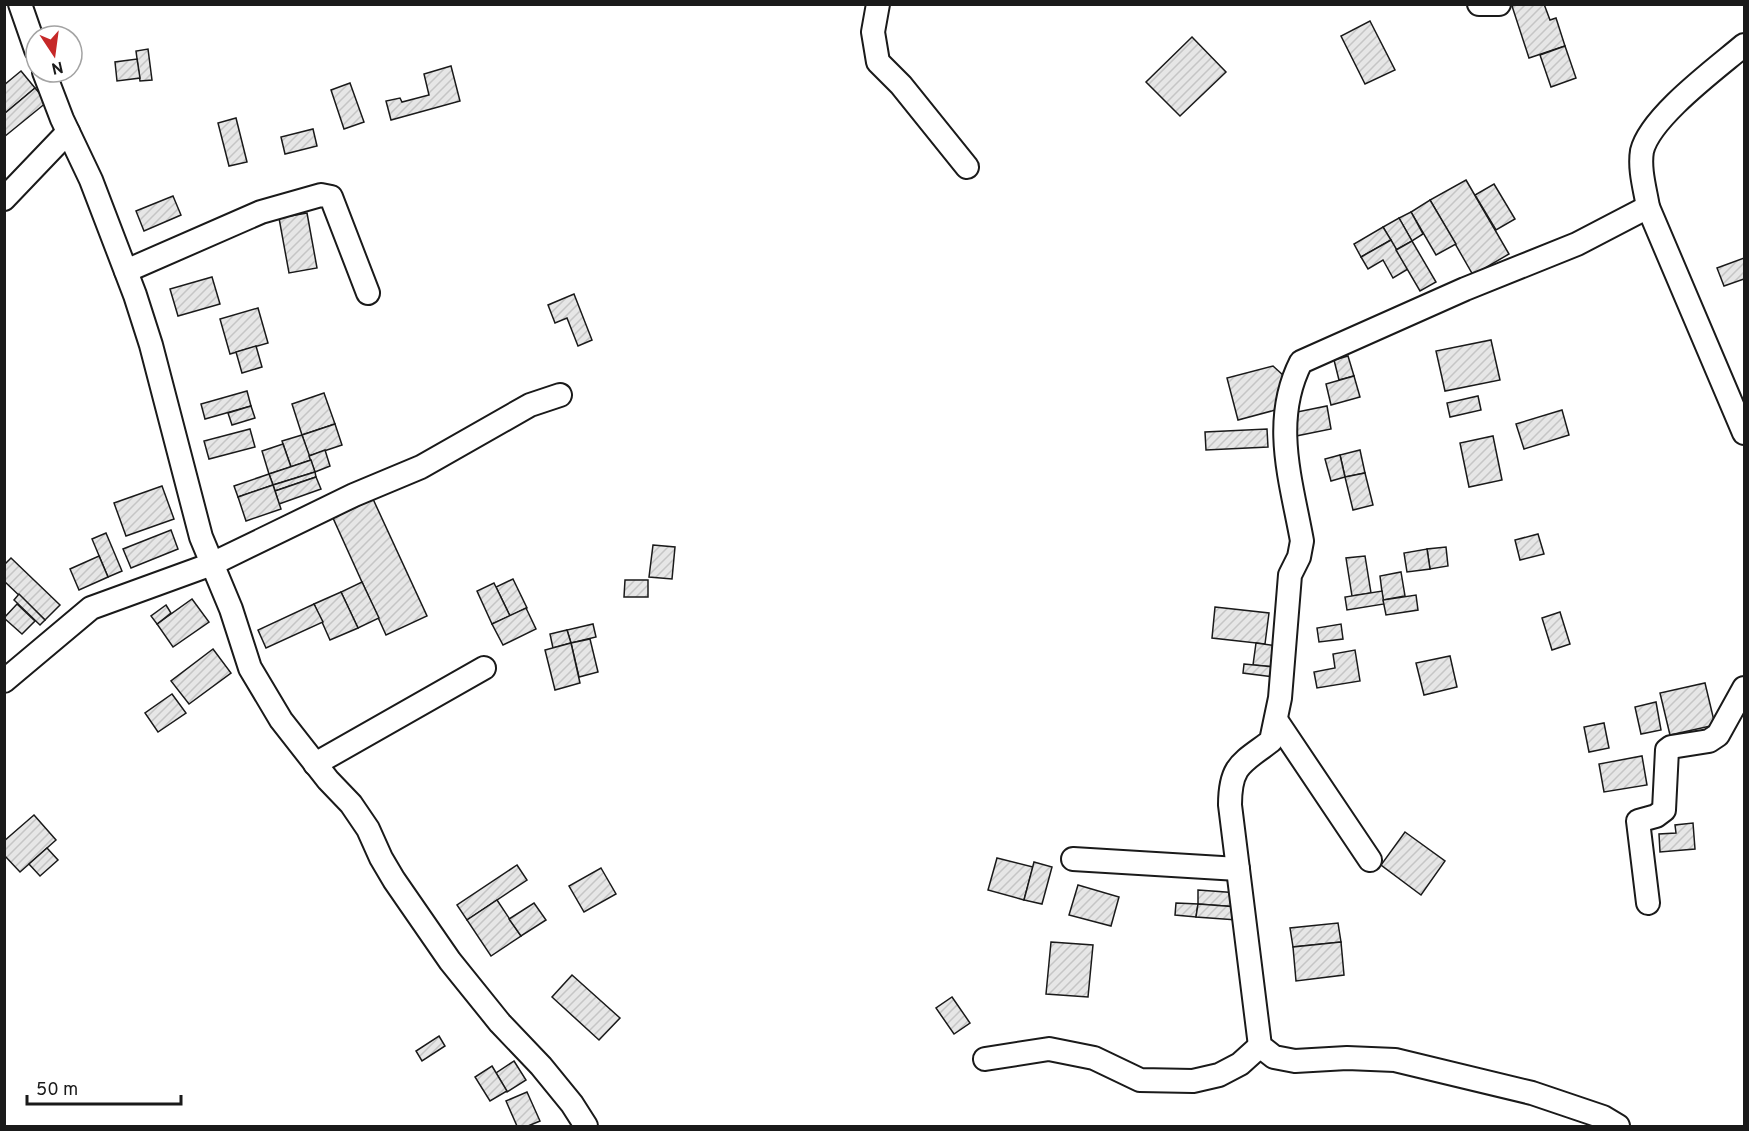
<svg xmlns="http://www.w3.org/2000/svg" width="1749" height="1131" font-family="Overpass,sans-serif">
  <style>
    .building { fill: url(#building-hatch); stroke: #1a1a1a; stroke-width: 1.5 }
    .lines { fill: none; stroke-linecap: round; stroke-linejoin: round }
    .minor-casing { stroke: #1a1a1a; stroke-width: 26 }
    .minor { stroke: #fff; stroke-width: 22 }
  </style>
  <defs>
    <pattern id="building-hatch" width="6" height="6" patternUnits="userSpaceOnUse" patternTransform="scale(1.5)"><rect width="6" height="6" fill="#e6e6e6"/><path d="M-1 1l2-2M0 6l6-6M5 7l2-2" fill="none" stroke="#c5c5c5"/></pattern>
  </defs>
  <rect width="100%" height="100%" fill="#fff"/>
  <g class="building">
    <polygon points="1517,4 1544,4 1550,20 1556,18 1565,46 1529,58 1512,6"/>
    <polygon points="1370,21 1395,70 1365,84 1341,36"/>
    <polygon points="1192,37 1226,72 1180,116 1146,82"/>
    <polygon points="1565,46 1576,78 1551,87 1540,55"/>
    <polygon points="148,49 152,80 140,81 136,51"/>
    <polygon points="137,59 140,78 117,81 115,62"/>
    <polygon points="451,66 460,101 391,120 386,101 400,98 402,102 429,95 424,74"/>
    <polygon points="21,71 35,88 4,114 4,85"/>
    <polygon points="350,83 364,122 344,129 331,90"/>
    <polygon points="35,88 47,102 4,137 4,114"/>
    <polygon points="236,118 247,162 229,166 218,123"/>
    <polygon points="313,129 317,146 285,154 281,137"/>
    <polygon points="1466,180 1509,254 1473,275 1430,200"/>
    <polygon points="1494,184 1515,219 1496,230 1475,195"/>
    <polygon points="173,196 181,215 144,231 136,211"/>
    <polygon points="1430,200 1456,244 1436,255 1411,212"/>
    <polygon points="1411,212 1423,234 1412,241 1399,218"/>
    <polygon points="307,213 317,268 289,273 279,218"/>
    <polygon points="1399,218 1412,241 1396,250 1383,227"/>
    <polygon points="1383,227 1391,240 1361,257 1354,244"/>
    <polygon points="1391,240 1408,269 1393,278 1383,260 1368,269 1361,257"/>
    <polygon points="1412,241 1436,282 1420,291 1396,250"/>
    <polygon points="1744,258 1744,279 1724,286 1717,268"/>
    <polygon points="212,277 220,304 178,316 170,289"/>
    <polygon points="574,294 592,340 578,346 567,318 555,323 548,305"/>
    <polygon points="258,308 268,343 230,354 220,319"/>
    <polygon points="1491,340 1500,380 1445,391 1436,351"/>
    <polygon points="256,346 262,367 242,373 236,352"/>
    <polygon points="1348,356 1354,376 1339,380 1334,360"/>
    <polygon points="1273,366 1284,376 1279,409 1238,420 1227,378"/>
    <polygon points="1354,376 1360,397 1331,405 1326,384"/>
    <polygon points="247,391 251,406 205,419 201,404"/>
    <polygon points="324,393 335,424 302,435 292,404"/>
    <polygon points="1478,396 1481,410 1450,417 1447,403"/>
    <polygon points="251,406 255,418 232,425 228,413"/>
    <polygon points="1327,406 1331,429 1291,437 1287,414"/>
    <polygon points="1562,410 1569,435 1524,449 1516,424"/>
    <polygon points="335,424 342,445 309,456 302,435"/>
    <polygon points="250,429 255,447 209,459 204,441"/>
    <polygon points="1267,429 1268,447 1206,450 1205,432"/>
    <polygon points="302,435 311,460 291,467 282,441"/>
    <polygon points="1493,436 1502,480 1469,487 1460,443"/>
    <polygon points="283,444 291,467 269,474 262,451"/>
    <polygon points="325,450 330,466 315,472 309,456"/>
    <polygon points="1360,450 1365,473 1345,477 1340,455"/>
    <polygon points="1340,455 1345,477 1331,481 1325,459"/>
    <polygon points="311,460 315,472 273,485 269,474"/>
    <polygon points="315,472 316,477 275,491 273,485"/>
    <polygon points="1365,473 1373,505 1353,510 1345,477"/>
    <polygon points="269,474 273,485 238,497 234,486"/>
    <polygon points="316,477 321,489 279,504 275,491"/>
    <polygon points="273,485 281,509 246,521 238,497"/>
    <polygon points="162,486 174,519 126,536 114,503"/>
    <polygon points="373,499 427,616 386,635 333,518"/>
    <polygon points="171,530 178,549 131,568 123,549"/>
    <polygon points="106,533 122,571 108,577 92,539"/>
    <polygon points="1538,534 1544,554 1520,560 1515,540"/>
    <polygon points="653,545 675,547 672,579 649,577"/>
    <polygon points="1446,547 1448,566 1430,569 1427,549"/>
    <polygon points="1427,549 1430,569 1407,572 1404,553"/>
    <polygon points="99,556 108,577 79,590 70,569"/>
    <polygon points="1365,556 1371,593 1352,596 1346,558"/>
    <polygon points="11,558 60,605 45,620 4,581 4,565"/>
    <polygon points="1401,572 1405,596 1383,600 1380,576"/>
    <polygon points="513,579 527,608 510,616 496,587"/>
    <polygon points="625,580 648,580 648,597 624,597"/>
    <polygon points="362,582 379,618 358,628 341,592"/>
    <polygon points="494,583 510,616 492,624 477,591"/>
    <polygon points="1382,591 1384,604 1347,610 1345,597"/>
    <polygon points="341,592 358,628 330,640 314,604"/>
    <polygon points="19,594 45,620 40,625 14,600"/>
    <polygon points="1416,595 1418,610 1386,615 1383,600"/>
    <polygon points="192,599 209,622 173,647 157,624"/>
    <polygon points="17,604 35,621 22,634 4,618"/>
    <polygon points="314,604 323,622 266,648 258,630"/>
    <polygon points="166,605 171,613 157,624 151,616"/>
    <polygon points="1215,607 1269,613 1265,644 1212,638"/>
    <polygon points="526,608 536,629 503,645 492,624"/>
    <polygon points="1560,612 1570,644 1552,650 1542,618"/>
    <polygon points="593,624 596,637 571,643 567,630"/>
    <polygon points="1341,624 1343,639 1319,642 1317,628"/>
    <polygon points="567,630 571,643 553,648 550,634"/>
    <polygon points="590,639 598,672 579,677 571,643"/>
    <polygon points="571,643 580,683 555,690 545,650"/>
    <polygon points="1256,643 1278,646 1275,667 1253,665"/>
    <polygon points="213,649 231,673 189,704 171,681"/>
    <polygon points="1355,650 1360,681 1317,688 1314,672 1335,668 1333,654"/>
    <polygon points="1450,656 1457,687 1424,695 1416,663"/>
    <polygon points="1244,664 1275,667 1274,677 1243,673"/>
    <polygon points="1705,683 1715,725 1670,735 1660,693"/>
    <polygon points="172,694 186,713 158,732 145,713"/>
    <polygon points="1656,702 1661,730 1641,734 1635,707"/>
    <polygon points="1604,723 1609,748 1589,752 1584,727"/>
    <polygon points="1642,756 1647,785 1604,792 1599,764"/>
    <polygon points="34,815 56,840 20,872 4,855 4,841"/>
    <polygon points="1693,823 1695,849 1660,852 1659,834 1676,833 1675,825"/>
    <polygon points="1405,832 1445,861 1421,895 1381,865"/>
    <polygon points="47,848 58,860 40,876 29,864"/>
    <polygon points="997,858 1033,867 1024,900 988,890"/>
    <polygon points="1034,862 1052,867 1042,904 1024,900"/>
    <polygon points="517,865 527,880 467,920 457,905"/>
    <polygon points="601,868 616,894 584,912 569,886"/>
    <polygon points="1078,885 1119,897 1111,926 1069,915"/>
    <polygon points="1198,890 1239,893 1238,907 1198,904"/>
    <polygon points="497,900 521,936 491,956 467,920"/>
    <polygon points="534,903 546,920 521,936 509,919"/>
    <polygon points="1176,903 1198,904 1196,917 1175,915"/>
    <polygon points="1198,904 1238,907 1237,920 1196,917"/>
    <polygon points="1338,923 1341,942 1293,947 1290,928"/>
    <polygon points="1051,942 1093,945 1088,997 1046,994"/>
    <polygon points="1341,942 1344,975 1296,981 1293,947"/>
    <polygon points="572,975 620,1018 599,1040 552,997"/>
    <polygon points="952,997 970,1023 954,1034 936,1008"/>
    <polygon points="439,1036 445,1046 422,1061 416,1051"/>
    <polygon points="514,1061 526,1080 507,1092 496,1073"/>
    <polygon points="492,1066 507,1091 490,1101 475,1077"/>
    <polygon points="527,1092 540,1121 528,1126 517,1126 506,1101"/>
  </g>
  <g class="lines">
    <g class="minor-casing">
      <g id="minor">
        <polyline points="20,4 36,50"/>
        <polyline points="878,4 873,32 878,62 901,85 967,167"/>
        <polyline points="1479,4 1499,4"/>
        <path d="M 1744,45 C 1717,68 1650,117 1642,151 C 1639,169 1645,189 1648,207 L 1744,433"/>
        <polyline points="44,72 62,119 91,180 135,295 151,345 201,537 231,609 250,668 281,720 328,780 351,804 368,829 381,858 394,880 450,961 500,1023 541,1066 572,1104 586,1126"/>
        <polyline points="4,199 68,132"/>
        <polyline points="126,271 261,212 321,195 331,197 368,293"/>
        <polyline points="4,681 91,608 212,564 354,495 421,467 530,405 560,395"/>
        <polyline points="1276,720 1370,860"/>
        <polyline points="315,764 484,668"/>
        <polyline points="1073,859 1238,869"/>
        <polyline points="1648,903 1638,821 1656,816 1664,810 1667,750 1671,747 1709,741 1718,735 1744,688"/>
        <polyline points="985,1059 1049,1049 1094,1058 1140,1080 1193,1081 1219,1075 1240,1064 1260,1046"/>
        <path d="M 1618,1126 L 1603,1117 L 1532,1093 L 1395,1060 L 1347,1058 L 1295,1061 L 1274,1057 L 1260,1046 L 1230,805 C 1230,765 1242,763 1271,741 L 1280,698 L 1290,575 L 1299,557 L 1302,541 C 1291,480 1271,421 1301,362 L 1465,289 L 1577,244 L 1648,207"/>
      </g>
    </g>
    <use href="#minor" class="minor"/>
  </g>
  <rect width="1749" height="1131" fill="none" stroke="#1a1a1a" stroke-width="12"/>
  <g transform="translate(54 54) rotate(167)"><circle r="28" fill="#ffffff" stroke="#a3a3a3" stroke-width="1.5"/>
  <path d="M0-4.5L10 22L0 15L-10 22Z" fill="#c62828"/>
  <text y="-9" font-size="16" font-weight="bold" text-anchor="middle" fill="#1a1a1a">N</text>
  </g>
  <path d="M27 1095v9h154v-9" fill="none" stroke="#1a1a1a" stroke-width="3"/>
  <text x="36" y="1095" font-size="18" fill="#1a1a1a" stroke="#ffffff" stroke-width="4.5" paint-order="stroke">50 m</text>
</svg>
